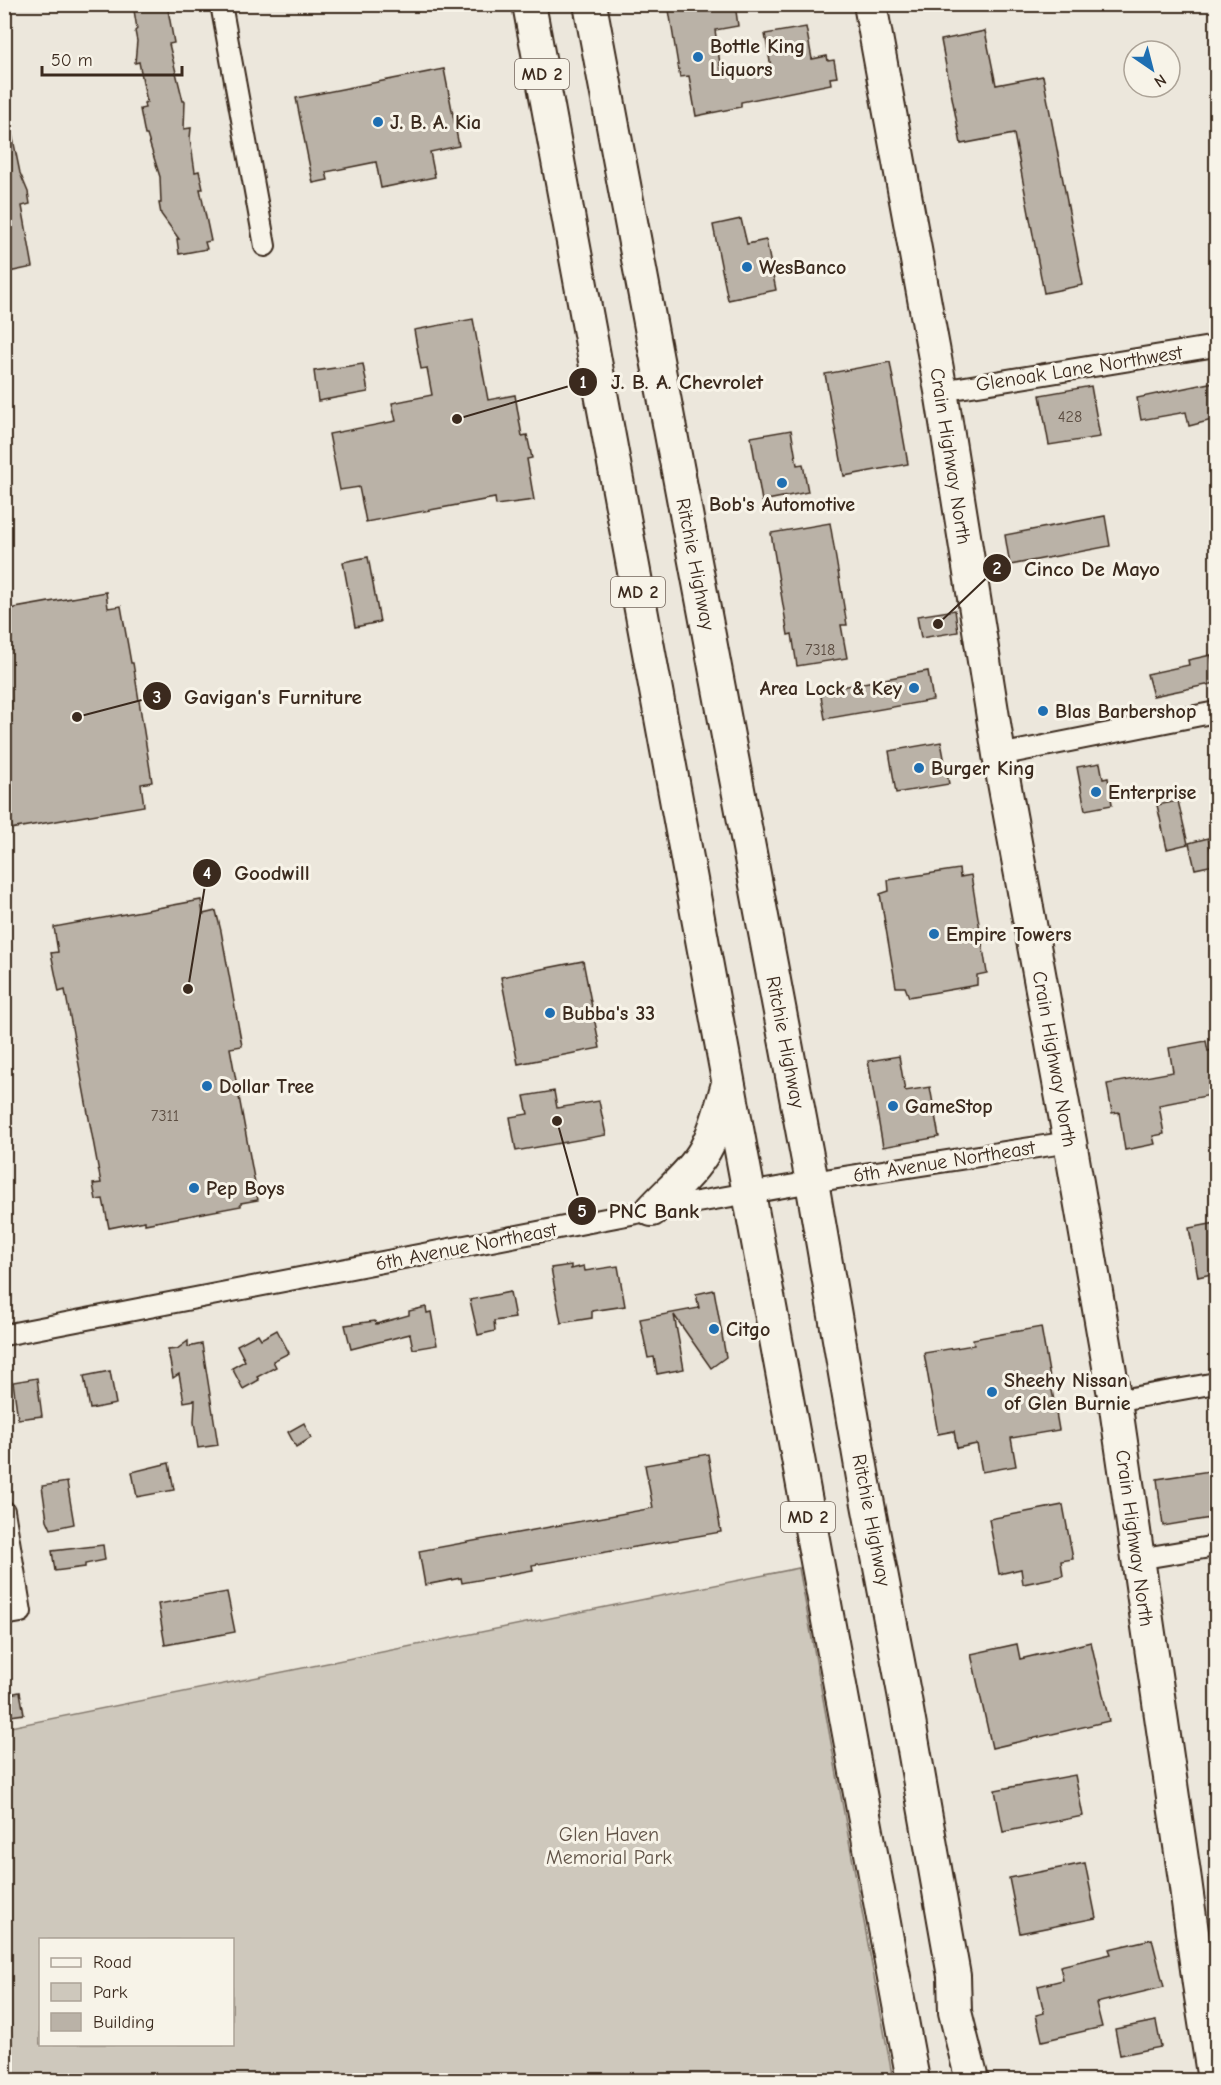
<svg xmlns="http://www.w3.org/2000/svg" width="1221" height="2085" font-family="'Comic Neue',sans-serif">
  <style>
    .green { fill: #cec8bc; stroke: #84796d; stroke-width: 1.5; fill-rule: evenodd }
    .building { fill: #bab2a7; stroke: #3b2a1e; stroke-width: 1.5 }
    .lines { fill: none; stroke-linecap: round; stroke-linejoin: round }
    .minor-casing { stroke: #3b2a1e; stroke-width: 24 }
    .primary-casing { stroke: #3b2a1e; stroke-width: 36 }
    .minor { stroke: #f7f3e8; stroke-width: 20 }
    .primary { stroke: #f7f3e8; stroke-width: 32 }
    .poi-dot { fill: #1f6fb2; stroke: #f7f3e8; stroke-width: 2 }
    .labels { text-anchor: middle; stroke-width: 6; stroke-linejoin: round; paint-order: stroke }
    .number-label { font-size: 16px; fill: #5b4c40 }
    .shield { fill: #f7f3e8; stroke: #73665b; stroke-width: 1.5 }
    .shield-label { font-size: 18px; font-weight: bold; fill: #3b2a1e }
    .poi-label { font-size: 20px; font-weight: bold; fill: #3b2a1e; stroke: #f7f3e8; text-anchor: start }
    .street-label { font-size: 20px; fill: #3b2a1e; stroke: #f7f3e8 }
    .park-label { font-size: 20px; fill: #605246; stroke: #f7f3e8 }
    .leader { fill: none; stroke: #3b2a1e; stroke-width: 2 }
    .callout-dot { fill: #3b2a1e; stroke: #f7f3e8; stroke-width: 2 }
    .mark-label { font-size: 18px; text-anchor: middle; font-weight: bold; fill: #fff }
    .callout-label { font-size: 21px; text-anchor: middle; font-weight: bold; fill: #3b2a1e; stroke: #f7f3e8; stroke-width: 6; stroke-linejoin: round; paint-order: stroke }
  </style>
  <rect width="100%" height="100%" fill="#ece7dc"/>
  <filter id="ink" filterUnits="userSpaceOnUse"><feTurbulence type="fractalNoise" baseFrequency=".0167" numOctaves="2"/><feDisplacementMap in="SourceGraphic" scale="12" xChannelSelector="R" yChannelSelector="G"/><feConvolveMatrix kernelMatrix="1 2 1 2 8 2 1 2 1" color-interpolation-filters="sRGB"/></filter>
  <g filter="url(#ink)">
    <path class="green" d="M 799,1568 L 893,2080 L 5,2080 L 5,1728 ZM 40,1940 L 232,1940 L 232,2044 L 40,2044 Z"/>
    <g class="building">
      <polygon points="133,4 167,4 174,43 169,44 183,101 185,101 184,129 191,128 190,138 195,172 199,171 203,189 200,189 211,241 205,242 207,249 179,254 177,239 179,239 161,214 159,203 161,203 160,177 147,135 145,135 140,109 145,108 144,103 147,102 139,62 135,63 137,41 135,31 137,29"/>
      <polygon points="668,4 735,4 738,26 715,30 722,77 771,67 765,34 806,27 812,59 827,56 828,61 834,60 837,77 830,78 831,84 741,102 741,107 696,116 689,76 680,77"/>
      <polygon points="985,31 996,85 1043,76 1083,285 1044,293 1014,134 961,144 941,40"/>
      <polygon points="444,69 459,146 430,152 435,177 381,188 376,162 326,172 328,180 313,183 296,98"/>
      <polygon points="4,129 11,129 20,173 28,192 30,204 22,206 33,267 4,273"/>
      <polygon points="741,219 747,244 766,240 776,290 728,300 713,225"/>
      <polygon points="473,319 488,400 515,395 522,436 527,435 532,458 527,459 534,500 496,505 495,498 366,522 359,487 340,490 329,434 396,421 392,403 432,395 427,368 421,369 414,330"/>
      <polygon points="890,362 908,464 844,476 825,374"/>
      <polygon points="363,364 368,392 318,401 314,371"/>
      <polygon points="1214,382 1216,396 1216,419 1189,426 1186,412 1141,420 1137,398"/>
      <polygon points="1091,386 1100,437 1049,445 1040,395"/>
      <polygon points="791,430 797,465 803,464 808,492 762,501 751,437"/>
      <polygon points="1105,516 1110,546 1010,565 1005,535"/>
      <polygon points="830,523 847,625 841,625 847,658 797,666 792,634 788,635 771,533"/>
      <polygon points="368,557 380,622 355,627 343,562"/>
      <polygon points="106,592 108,608 121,606 131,663 133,663 152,782 141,784 144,806 4,830 4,610"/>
      <polygon points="955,610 958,632 921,638 917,616"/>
      <polygon points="1211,655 1216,683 1153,696 1147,674 1189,665 1188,660"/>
      <polygon points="928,671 933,700 825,719 820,691"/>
      <polygon points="941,742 949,784 896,793 889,751"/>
      <polygon points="1100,763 1103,779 1108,778 1112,805 1085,810 1077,767"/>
      <polygon points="1178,801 1188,844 1167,849 1157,805"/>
      <polygon points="1208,838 1214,865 1195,869 1189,843"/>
      <polygon points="959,869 960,877 971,875 987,973 977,975 977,985 909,997 905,987 896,987 880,894 889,891 888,880"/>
      <polygon points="201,900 203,914 216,911 221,931 242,1046 230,1048 258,1200 241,1203 241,1206 145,1224 145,1221 109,1228 103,1199 96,1200 93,1184 101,1183 65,990 59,992 51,953 58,952 54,927"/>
      <polygon points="583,961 600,1048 518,1064 501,977"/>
      <polygon points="1206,1041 1208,1051 1216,1049 1216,1094 1159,1105 1164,1134 1153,1136 1155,1144 1125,1150 1119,1112 1112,1113 1107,1084 1173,1072 1169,1048"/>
      <polygon points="899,1056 905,1091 930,1087 939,1137 883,1147 868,1061"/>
      <polygon points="554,1091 557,1108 599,1101 606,1135 516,1151 510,1117 528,1114 524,1096"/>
      <polygon points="1216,1223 1216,1273 1198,1277 1189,1228"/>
      <polygon points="571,1265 571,1269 584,1266 585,1271 618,1266 625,1306 592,1311 592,1318 561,1323 551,1268"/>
      <polygon points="714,1290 726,1357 711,1368 674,1315 684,1369 657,1374 654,1357 648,1358 640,1319 699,1308 696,1294"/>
      <polygon points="510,1292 515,1318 494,1321 495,1331 478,1335 470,1300"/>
      <polygon points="426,1307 427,1313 431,1312 437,1345 413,1349 410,1334 351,1349 345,1325 375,1321 376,1324 409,1315 409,1311"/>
      <polygon points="1041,1327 1059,1430 1011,1438 1016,1466 982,1472 977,1444 957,1448 954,1431 938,1434 924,1353 974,1345 973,1339"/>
      <polygon points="277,1330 289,1353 273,1361 276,1367 257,1377 259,1380 243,1389 232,1368 245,1361 237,1345 258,1334 261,1339"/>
      <polygon points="188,1341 188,1347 202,1344 218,1445 198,1448 194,1422 195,1400 184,1402 179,1374 173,1378 168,1350 177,1349"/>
      <polygon points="110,1371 116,1404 90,1409 84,1376"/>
      <polygon points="37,1378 42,1416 18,1419 13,1382"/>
      <polygon points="304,1423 311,1438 296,1447 288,1432"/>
      <polygon points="708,1454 721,1532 532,1565 533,1570 462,1583 461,1578 425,1585 419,1551 653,1508 645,1465"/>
      <polygon points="169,1463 174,1490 137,1497 132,1472"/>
      <polygon points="1216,1470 1216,1517 1163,1526 1157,1479"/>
      <polygon points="67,1482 74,1524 51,1529 47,1520 42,1486"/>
      <polygon points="1063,1505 1073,1559 1061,1561 1063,1576 1023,1584 1021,1569 999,1574 989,1519"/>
      <polygon points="103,1545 105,1560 85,1564 85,1567 55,1571 52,1551"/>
      <polygon points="227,1592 235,1632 165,1645 158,1604"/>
      <polygon points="1091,1642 1109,1721 992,1748 971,1654 1017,1644 1020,1659"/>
      <polygon points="20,1692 24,1714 4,1717 4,1695"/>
      <polygon points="1075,1775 1083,1816 1003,1832 995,1790"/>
      <polygon points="1085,1863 1096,1918 1020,1933 1009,1878"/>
      <polygon points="1152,1939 1164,1987 1096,2003 1102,2027 1042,2041 1036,2015 1044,2013 1038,1986 1063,1980 1060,1966 1111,1954 1109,1949"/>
      <polygon points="1156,2021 1161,2047 1120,2055 1115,2029"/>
    </g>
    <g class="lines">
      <g class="minor-casing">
        <g id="minor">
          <polyline points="221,4 265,246"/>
          <polyline points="941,391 1216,346"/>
          <polyline points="999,755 1216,712"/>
          <polyline points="4,1335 652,1210 812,1182 1070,1142"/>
          <polyline points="1115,1401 1216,1383"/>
          <polyline points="4,1511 21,1612 4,1615"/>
          <polyline points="1138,1559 1216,1546"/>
        </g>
      </g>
      <g class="primary-casing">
        <g id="primary">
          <polyline points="529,4 913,2080"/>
          <polyline points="590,4 812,1182 863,1478 904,1693 954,1976 955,2012 972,2080"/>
          <polyline points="870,4 941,391 999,755 1070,1142 1115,1401 1185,1880 1199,1984 1214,2080"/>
          <path d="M 652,1210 C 669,1191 692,1173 705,1150 C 716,1130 721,1108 727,1087"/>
        </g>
      </g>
      <use href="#minor" class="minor"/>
      <use href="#primary" class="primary"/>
    </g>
  </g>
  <g class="poi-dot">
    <circle cx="698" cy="57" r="6"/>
    <circle cx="378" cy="122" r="6"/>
    <circle cx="747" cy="267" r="6"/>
    <circle cx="782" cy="483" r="6"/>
    <circle cx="914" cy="688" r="6"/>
    <circle cx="1043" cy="711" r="6"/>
    <circle cx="919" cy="768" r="6"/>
    <circle cx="1096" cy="792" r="6"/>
    <circle cx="934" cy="934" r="6"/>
    <circle cx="550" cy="1013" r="6"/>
    <circle cx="207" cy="1086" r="6"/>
    <circle cx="893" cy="1106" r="6"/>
    <circle cx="194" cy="1188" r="6"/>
    <circle cx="714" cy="1329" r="6"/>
    <circle cx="992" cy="1392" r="6"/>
  </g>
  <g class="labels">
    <g class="number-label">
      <text x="1070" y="422">428</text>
      <text x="820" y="655">7318</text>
      <text x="165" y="1121">7311</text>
    </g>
    <g class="shield">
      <rect x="515" y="59" width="54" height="30" rx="4.5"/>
      <rect x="611" y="577" width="54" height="30" rx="4.5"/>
      <rect x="781" y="1502" width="54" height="30" rx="4.5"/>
    </g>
    <g class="shield-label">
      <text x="542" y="80">MD 2</text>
      <text x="638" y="598">MD 2</text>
      <text x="808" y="1523">MD 2</text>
    </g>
    <g class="poi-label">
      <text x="710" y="53">Bottle King<tspan x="710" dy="23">Liquors</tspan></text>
      <text x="390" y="129">J. B. A. Kia</text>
      <text x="759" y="274">WesBanco</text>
      <text x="782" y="511" text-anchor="middle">Bob's Automotive</text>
      <text x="902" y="695" text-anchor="end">Area Lock &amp; Key</text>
      <text x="1055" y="718">Blas Barbershop</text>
      <text x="931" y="775">Burger King</text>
      <text x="1108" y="799">Enterprise</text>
      <text x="946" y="941">Empire Towers</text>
      <text x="562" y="1020">Bubba's 33</text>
      <text x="219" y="1093">Dollar Tree</text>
      <text x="905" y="1113">GameStop</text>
      <text x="206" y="1195">Pep Boys</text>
      <text x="726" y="1336">Citgo</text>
      <text x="1004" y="1387">Sheehy Nissan<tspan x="1004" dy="23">of Glen Burnie</tspan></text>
    </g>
    <g class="street-label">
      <text transform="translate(1079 368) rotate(-9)" y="7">Glenoak Lane Northwest</text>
      <text transform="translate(951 456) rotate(81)" y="7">Crain Highway North</text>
      <text transform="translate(696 564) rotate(79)" y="7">Ritchie Highway</text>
      <text transform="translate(786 1042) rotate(79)" y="7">Ritchie Highway</text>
      <text transform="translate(1055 1059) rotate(80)" y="7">Crain Highway North</text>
      <text transform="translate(944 1161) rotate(-9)" y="7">6th Avenue Northeast</text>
      <text transform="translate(466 1246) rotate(-11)" y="7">6th Avenue Northeast</text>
      <text transform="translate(872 1520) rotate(79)" y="7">Ritchie Highway</text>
      <text transform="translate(1135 1538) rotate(82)" y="7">Crain Highway North</text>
    </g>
    <g class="park-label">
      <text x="609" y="1841">Glen Haven<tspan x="609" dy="23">Memorial Park</tspan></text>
    </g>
  </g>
  <path class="leader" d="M457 419L583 382M938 624L997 568M77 717L157 696M188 989L207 873M557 1121L582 1211"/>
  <g class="callout-dot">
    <circle cx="457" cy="419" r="6"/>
    <circle cx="938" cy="624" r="6"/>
    <circle cx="77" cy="717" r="6"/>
    <circle cx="188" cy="989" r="6"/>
    <circle cx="557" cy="1121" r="6"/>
    <circle cx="583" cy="382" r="15"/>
    <circle cx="997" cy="568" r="15"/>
    <circle cx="157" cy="696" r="15"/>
    <circle cx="207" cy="873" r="15"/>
    <circle cx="582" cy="1211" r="15"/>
  </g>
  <g class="mark-label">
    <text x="583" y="388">1</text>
    <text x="997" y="574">2</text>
    <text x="157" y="703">3</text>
    <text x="207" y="879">4</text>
    <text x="582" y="1217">5</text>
  </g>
  <g class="callout-label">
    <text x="687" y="389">J. B. A. Chevrolet</text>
    <text x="1092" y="576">Cinco De Mayo</text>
    <text x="273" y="704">Gavigan's Furniture</text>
    <text x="272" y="880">Goodwill</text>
    <text x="654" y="1218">PNC Bank</text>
  </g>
  <rect width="1221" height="2085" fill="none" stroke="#f7f3e8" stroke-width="24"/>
  <rect x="12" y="12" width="1197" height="2061" fill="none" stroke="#3b2a1e" stroke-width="2" filter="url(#ink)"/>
  <rect x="39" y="1938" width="195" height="108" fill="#f7f3e8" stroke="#aca397" stroke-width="1.5"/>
  <rect x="51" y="1958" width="30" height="9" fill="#f7f3e8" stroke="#aca397" stroke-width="1.5"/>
  <text x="93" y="1968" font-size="18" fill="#3b2a1e">Road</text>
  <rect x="51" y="1983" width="30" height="18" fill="#cec8bc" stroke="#aca397" stroke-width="1.5"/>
  <text x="93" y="1998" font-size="18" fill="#3b2a1e">Park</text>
  <rect x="51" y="2013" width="30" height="18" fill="#bab2a7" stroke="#aca397" stroke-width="1.5"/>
  <text x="93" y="2028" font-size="18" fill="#3b2a1e">Building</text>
  <g transform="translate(1152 69) rotate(145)"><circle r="28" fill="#f7f3e8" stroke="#aca397" stroke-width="1.5"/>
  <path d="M0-4.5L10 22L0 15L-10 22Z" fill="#1f6fb2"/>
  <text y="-9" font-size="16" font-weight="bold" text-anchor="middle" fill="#3b2a1e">N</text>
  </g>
  <path d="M42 66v9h140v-9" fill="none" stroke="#3b2a1e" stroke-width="3"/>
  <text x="51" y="66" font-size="18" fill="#3b2a1e" stroke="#f7f3e8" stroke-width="4.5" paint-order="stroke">50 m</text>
</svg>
